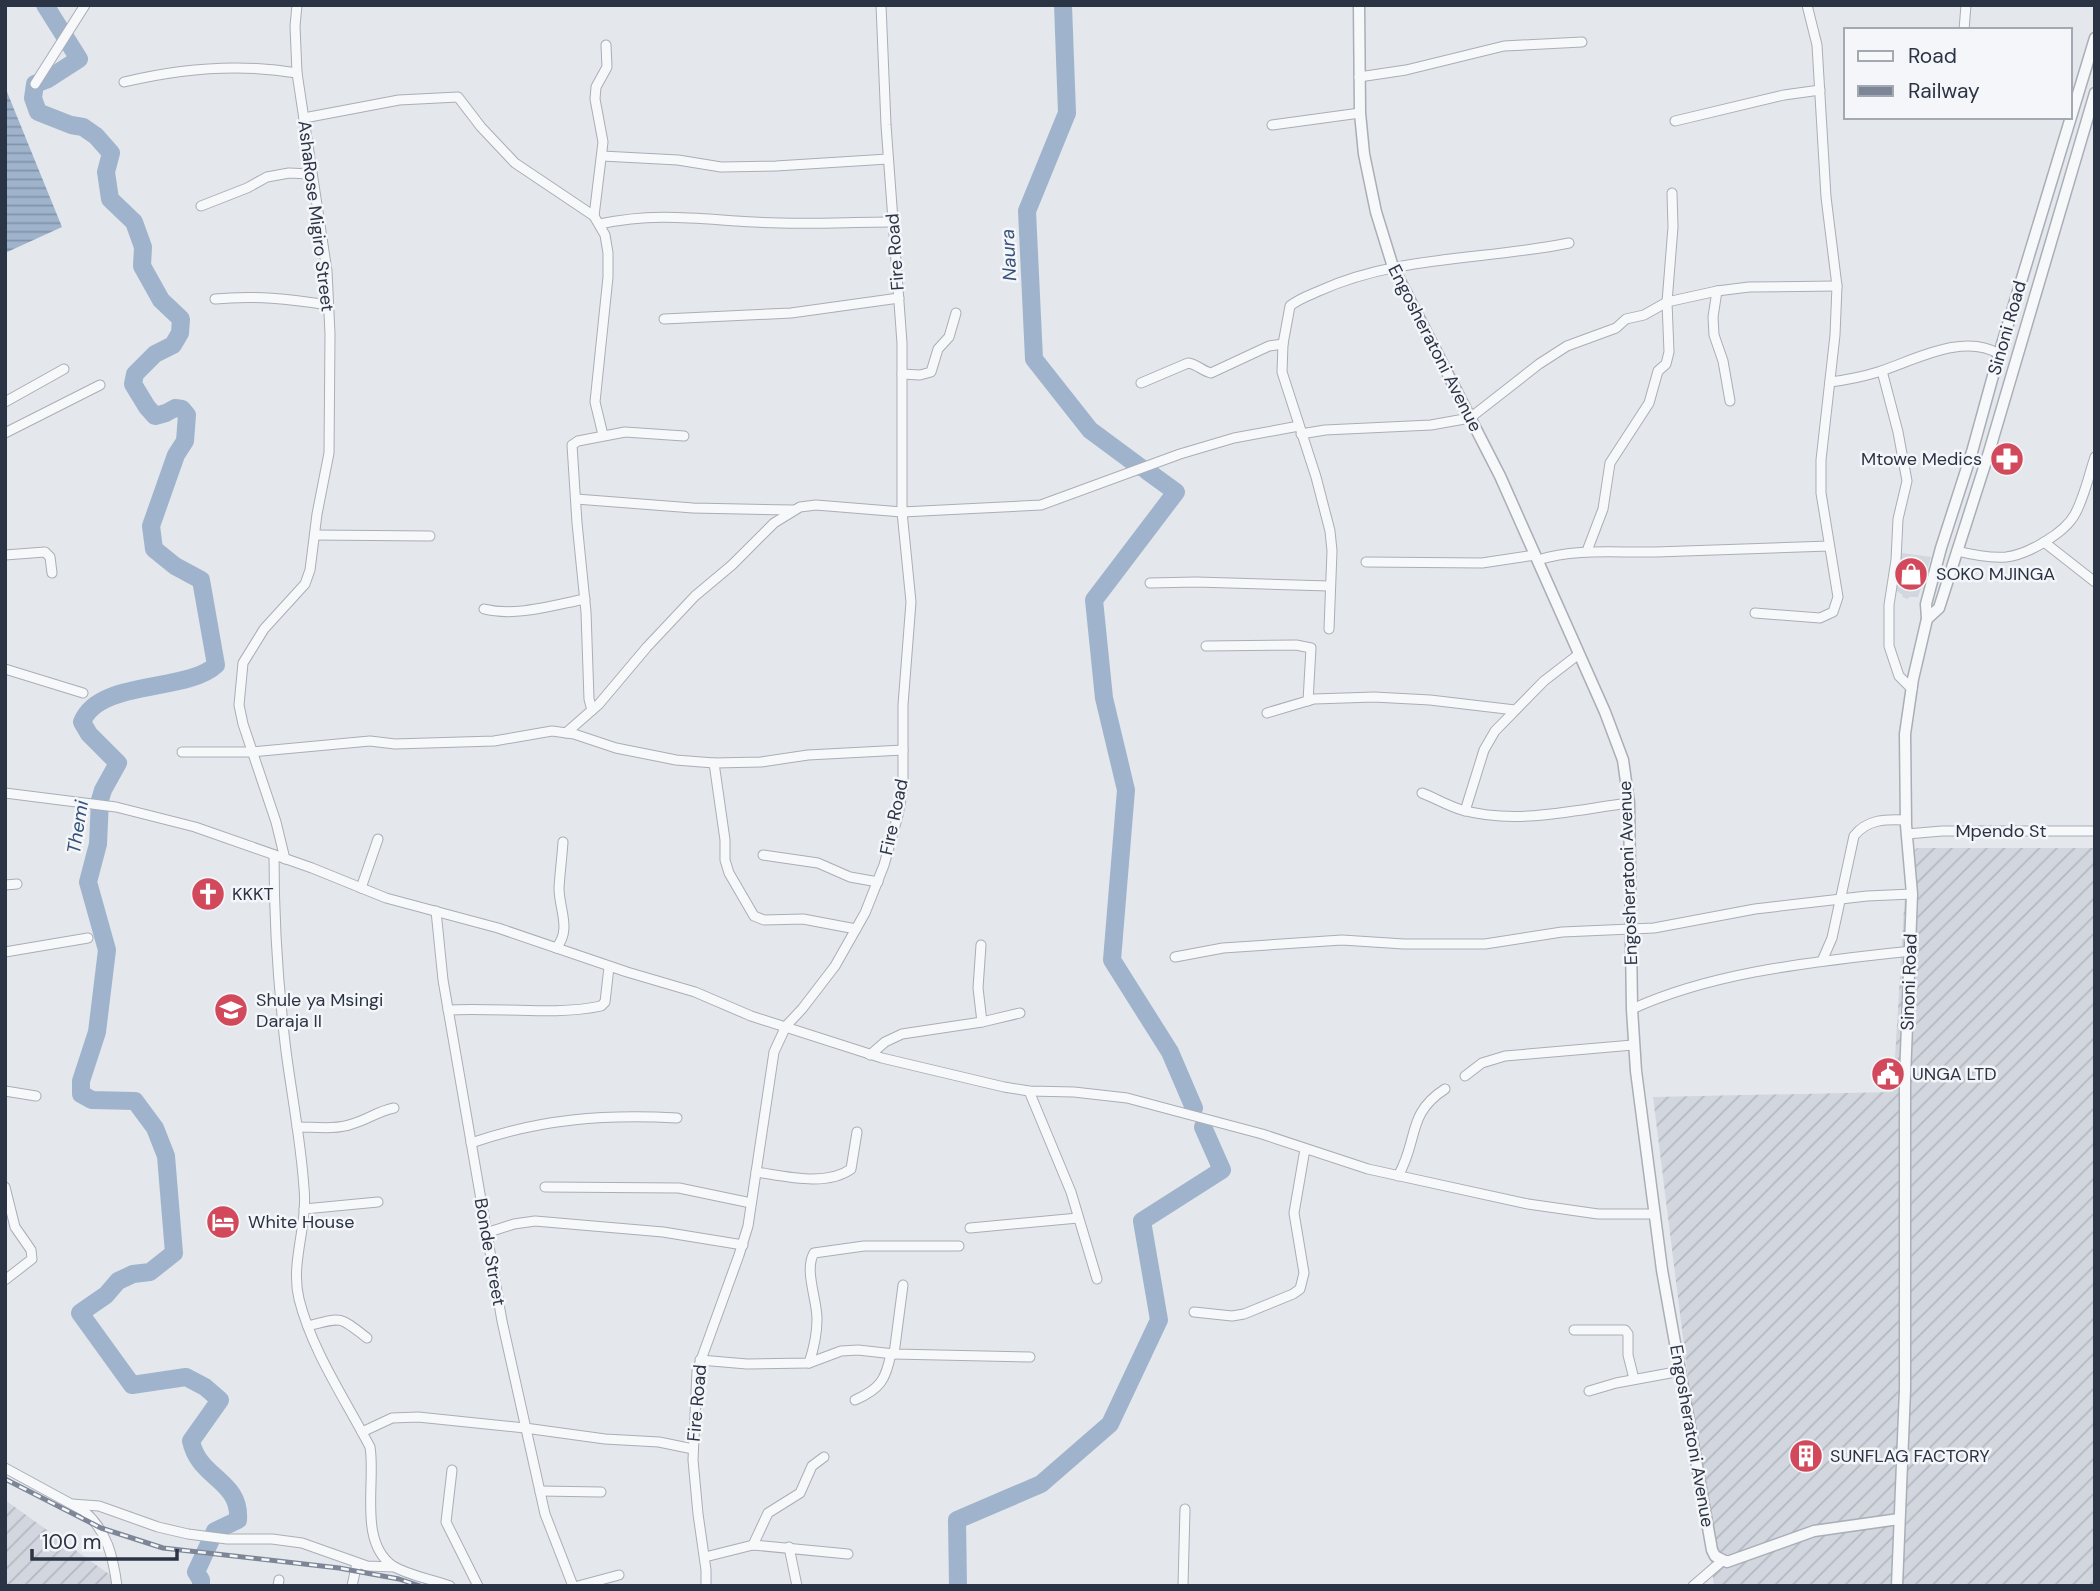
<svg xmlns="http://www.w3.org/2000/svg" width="2100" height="1591" font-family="'DM Sans',sans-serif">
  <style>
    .built { fill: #d2d6de }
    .industrial { fill: url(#industrial-furrows) }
    .water { fill: url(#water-rules) }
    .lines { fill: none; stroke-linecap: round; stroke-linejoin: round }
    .river { stroke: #9fb4cc; stroke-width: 18 }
    .minor-casing { stroke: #a9aeb7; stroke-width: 11 }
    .tertiary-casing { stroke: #a9aeb7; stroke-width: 13 }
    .minor { stroke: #f7f8fa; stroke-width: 9 }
    .tertiary { stroke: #f7f8fa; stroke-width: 10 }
    .rail-casing { stroke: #7d8696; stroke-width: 5 }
    .rail { stroke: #f4f6f9; stroke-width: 2.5; stroke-dasharray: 8; stroke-linecap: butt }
    .labels { text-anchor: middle; stroke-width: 5; stroke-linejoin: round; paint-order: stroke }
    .street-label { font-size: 18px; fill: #2b3445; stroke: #f4f6f9 }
    .poi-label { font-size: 18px; fill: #2b3445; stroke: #f4f6f9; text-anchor: start }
    .water-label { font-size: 19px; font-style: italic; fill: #34527a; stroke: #f4f6f9 }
  </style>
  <defs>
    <pattern id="industrial-furrows" width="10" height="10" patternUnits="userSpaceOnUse" patternTransform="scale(1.75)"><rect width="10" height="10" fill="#d2d6de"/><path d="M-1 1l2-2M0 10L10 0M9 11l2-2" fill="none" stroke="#b4b8c0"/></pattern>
    <pattern id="water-rules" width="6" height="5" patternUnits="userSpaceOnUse" patternTransform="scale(1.75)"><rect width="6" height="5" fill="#9fb4cc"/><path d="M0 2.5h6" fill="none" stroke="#8293a7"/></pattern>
  </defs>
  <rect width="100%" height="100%" fill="#e4e7ec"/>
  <polygon class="built" points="1902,553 1931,557 1918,597 1909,597 1908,599 1902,597 1903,595 1895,590"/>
  <g class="industrial">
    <polygon points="1917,848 2095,848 2095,1586 1714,1586 1653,1097 1893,1092 1907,858"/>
    <polygon points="5,1500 120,1582 118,1586 5,1586"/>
  </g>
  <polygon class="water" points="5,87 62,227 5,253"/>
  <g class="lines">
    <g class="river">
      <path d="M 45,5 L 79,59 L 48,79 L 35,84 L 33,98 L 38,112 L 71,125 L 83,127 L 96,136 L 111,153 L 106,172 L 110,199 L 134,222 L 143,247 L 142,266 L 161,300 L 181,319 L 180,333 L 173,345 L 155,354 L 135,374 L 133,384 L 147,407 L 155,416 L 166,413 L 175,408 L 182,409 L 187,415 L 185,441 L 176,455 L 151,526 L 154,549 L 175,566 L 201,580 L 216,665 C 186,693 99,679 82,722 L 89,734 L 118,763 L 103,790 L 100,800 L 98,844 L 88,882 L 107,950 L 97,1032 L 81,1081 L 81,1094 L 92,1100 L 135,1101 L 155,1128 L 166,1156 L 174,1253 L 150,1272 L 133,1274 L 118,1281 L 106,1295 L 80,1313 L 132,1385 L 186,1377 L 205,1387 L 220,1400 L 191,1441 C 199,1479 241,1480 238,1520 L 215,1531 L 196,1572 L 201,1580 L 201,1586"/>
      <polyline points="1063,5 1067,113 1027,211 1034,359 1090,430 1140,467"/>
      <polyline points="1147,471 1176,492 1094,600 1104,698 1126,790 1112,960 1170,1052 1194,1108"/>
      <polyline points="958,1586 957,1520 1041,1484 1110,1424 1159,1320 1142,1221 1222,1170 1203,1127"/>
    </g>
    <g class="minor-casing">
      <g id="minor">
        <polyline points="1964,30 1966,5"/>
        <polyline points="1359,77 1406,70 1504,46 1582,42"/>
        <path d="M 124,82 C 182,68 238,63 297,73"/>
        <polyline points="35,84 85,5"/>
        <polyline points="304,118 399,100 458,97 481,127 515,163 594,216 605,235 608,253 608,277 595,402 603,435"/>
        <polyline points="1675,121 1784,95 1820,90"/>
        <polyline points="1272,125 1360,113"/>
        <polyline points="602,156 678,160 721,167 776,166 888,159"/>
        <polyline points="201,206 247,188 267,177 289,173 310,174"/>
        <polyline points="594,216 603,142 595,99 596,87 607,67 606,45"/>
        <path d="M 600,224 C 656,212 698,219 754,222 C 800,225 847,222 893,222"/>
        <polyline points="1717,291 1713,317 1714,335 1723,361 1730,401"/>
        <path d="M 215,299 C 254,295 290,299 328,305"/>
        <polyline points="664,319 791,313 899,298"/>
        <polyline points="1882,371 1898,432 1907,481 1898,519 1896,560 1889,605 1889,646 1899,676 1912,689"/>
        <polyline points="902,374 920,375 931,372 938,349 949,337 956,313"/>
        <path d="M 1830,382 C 1846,380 1862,377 1878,372 C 1913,361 1963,332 1999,354"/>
        <path d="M 1141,383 L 1188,363 C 1197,364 1202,371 1211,373 L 1269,346 L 1283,344"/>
        <polyline points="5,402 64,369"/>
        <polyline points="5,433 100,385"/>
        <polyline points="1301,434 1325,430 1431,425 1470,418 1539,364 1567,346 1616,328 1626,319 1644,315 1667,302 1717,291 1749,287 1837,286"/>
        <polyline points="576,499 693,508 793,510"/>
        <polyline points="315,535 430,536"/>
        <polyline points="2044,542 2095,582"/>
        <polyline points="1587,551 1603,509 1610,463 1649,403 1658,371 1666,364 1669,352 1667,302 1673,227 1672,193"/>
        <path d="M 1957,551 C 1973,555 1990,558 2006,557 C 2027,555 2065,533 2075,514 C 2084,498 2089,475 2095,457"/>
        <polyline points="5,555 45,552 50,557 52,573"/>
        <path d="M 1538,560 C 1577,548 1615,553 1656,552 C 1713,550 1771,548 1829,546"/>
        <polyline points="1366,562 1482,563 1535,555"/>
        <polyline points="1150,583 1196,582 1329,586"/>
        <path d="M 484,609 C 516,617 554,605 585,599"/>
        <polyline points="1755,613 1820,618 1833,612 1838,597 1821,493 1821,460 1835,335 1837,286 1826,197 1817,45 1807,5"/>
        <path d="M 1329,629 L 1332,551 L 1330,531 L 1316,477 L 1282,372 L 1283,344 L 1290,306 C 1298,299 1310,295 1319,291 C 1398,255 1486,260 1569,243"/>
        <polyline points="1206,646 1296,645 1311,648 1308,701"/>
        <polyline points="5,669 83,693"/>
        <polyline points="592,710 589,699 586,612 577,523 572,445 578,441 625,432 684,436"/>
        <polyline points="1267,713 1314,699 1374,697 1430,700 1515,710"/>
        <polyline points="566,733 599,704 647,647 695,596 732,565 774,523 800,507 816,505 902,512 1041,505 1180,454 1234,438 1299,426"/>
        <polyline points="182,752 252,752 370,741 395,744 494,741 552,731 574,734 616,748 676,760 714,763 761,762 808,755 903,750"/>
        <polyline points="714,763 725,840 725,860 729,873 754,916 764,920 803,919 856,929"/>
        <polyline points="5,793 116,807 195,827 312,868 386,898 498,928 627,972 695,992 751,1016 882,1058 1004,1087 1029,1091 1074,1092 1127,1098 1262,1134 1368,1169 1528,1204 1598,1214 1655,1214"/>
        <path d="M 1422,793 C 1435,798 1448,806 1462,810 C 1517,825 1574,810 1629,803"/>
        <polyline points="1465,811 1484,750 1495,731 1544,681 1579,654"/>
        <polyline points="1907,834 1942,831 2095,831"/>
        <path d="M 274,855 C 274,921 278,986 286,1051 C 292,1097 301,1142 304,1188 C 308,1227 290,1262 299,1299 C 312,1351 345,1399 370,1447 C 376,1482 358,1542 393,1566 C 409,1576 432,1579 450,1586"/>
        <polyline points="763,855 818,863 850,877 878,882"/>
        <polyline points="285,859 276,822 243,724 239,705 243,663 264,629 305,584 310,570 317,514 329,453 330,334 327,271 297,73 295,26 297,5"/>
        <polyline points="5,885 17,884"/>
        <polyline points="361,888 378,839"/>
        <polyline points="436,911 443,980 502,1321 545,1514 573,1586"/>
        <polyline points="981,945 978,988 982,1022"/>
        <path d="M 556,948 C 572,930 559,909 559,888 C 560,872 562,857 563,842"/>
        <polyline points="5,952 88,938"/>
        <polyline points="1175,957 1223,948 1342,940 1404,944 1485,944 1562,932 1654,928 1755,909 1867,896 1912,894"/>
        <path d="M 1822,961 L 1832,938 L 1854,836 C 1867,819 1886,819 1906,820"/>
        <path d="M 1632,1009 C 1718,970 1817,962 1910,951"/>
        <path d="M 448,1010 C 497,1007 555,1016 601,1006 L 605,1002 L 609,967"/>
        <polyline points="870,1055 885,1042 902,1034 982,1022 1020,1013"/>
        <polyline points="1465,1076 1482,1063 1505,1056 1633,1045"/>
        <polyline points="5,1091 36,1096"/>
        <polyline points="1029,1091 1071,1192 1097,1279"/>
        <path d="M 297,1127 C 315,1127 335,1130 352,1124 C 367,1120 378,1111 394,1108"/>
        <path d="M 471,1143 C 540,1119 604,1114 677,1118"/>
        <path d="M 756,1172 C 784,1176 826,1187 851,1169 L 857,1132"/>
        <path d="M 1398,1176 C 1419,1140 1406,1114 1445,1089"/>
        <polyline points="5,1187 15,1227 31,1250 32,1259 5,1280"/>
        <polyline points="545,1187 679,1188 751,1203"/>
        <polyline points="304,1209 378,1202"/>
        <polyline points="970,1228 1078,1218"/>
        <polyline points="486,1233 514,1224 535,1221 663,1232 743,1245"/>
        <polyline points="1194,1312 1232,1316 1244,1314 1293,1294 1300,1289 1304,1273 1294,1213 1305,1149"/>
        <path d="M 308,1326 C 342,1317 339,1316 367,1338"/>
        <polyline points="1574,1330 1625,1330 1628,1334 1628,1355 1634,1379"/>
        <polyline points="894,1354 903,1285"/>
        <polyline points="700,1360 747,1364 809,1363 841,1351 858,1350 894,1354 1030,1357"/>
        <path d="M 809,1363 C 814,1348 817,1335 817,1319 C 817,1299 804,1270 814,1253 L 864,1246 L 959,1246"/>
        <polyline points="1589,1391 1616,1383 1681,1371"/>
        <path d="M 855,1400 C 880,1389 886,1380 891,1353"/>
        <polyline points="362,1432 392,1418 418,1417 525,1428 605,1439 659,1442 693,1449"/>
        <path d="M 5,1468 L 84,1511 C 107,1531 113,1556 117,1586"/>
        <polyline points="452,1470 446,1522 478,1586"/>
        <polyline points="540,1491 601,1492"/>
        <polyline points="72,1504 99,1506 158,1527 188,1534 227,1539 272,1539 302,1543 367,1566 394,1567"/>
        <polyline points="753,1545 768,1513 800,1493 812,1466 824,1457"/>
        <polyline points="789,1547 797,1586"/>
        <polyline points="705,1557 753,1545 848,1554"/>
        <polyline points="278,1586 279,1580"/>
        <polyline points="352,1586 357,1563"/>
        <polyline points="578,1586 619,1575"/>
        <polyline points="706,1586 706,1570 698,1514 693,1460 697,1371 739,1255 748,1226 774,1052 786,1026 802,1009 835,966 865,913 884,865 898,815 903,787 903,705 911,602 902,512 902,343 886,125 881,5"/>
        <polyline points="1183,1586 1185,1509"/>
        <polyline points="1693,1586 1722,1561"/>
      </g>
    </g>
    <g class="tertiary-casing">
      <g id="tertiary">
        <polyline points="1359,5 1360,113 1364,154 1376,212 1393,267 1500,476 1605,712 1623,760 1629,803 1632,1009 1636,1071 1662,1270 1712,1550 1715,1556 1727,1562 1814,1531 1899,1519"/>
        <polyline points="1927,619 1939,608 1989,452 2095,93"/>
        <polyline points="1897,1586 1905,1390 1905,1078 1912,894 1906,825 1905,734 1913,679 1927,619 1926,604 1941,548 1972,452 1999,354 2095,38"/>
      </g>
    </g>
    <use href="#minor" class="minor"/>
    <use href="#tertiary" class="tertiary"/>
    <g class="rail-casing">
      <polyline id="rail" points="5,1479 101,1528 163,1548 339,1568 399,1579 420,1586"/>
    </g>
    <use href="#rail" class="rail"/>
  </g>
  <defs>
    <g id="pharmacy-disc" transform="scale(1.75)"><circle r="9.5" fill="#d1495b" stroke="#f4f6f9"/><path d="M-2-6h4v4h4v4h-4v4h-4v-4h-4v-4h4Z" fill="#fff"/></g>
    <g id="shop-disc" transform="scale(1.75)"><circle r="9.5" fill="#d1495b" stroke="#f4f6f9"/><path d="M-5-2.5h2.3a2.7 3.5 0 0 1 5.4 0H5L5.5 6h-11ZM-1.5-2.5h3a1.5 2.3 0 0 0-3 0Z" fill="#fff"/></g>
    <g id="church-disc" transform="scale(1.75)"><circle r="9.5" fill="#d1495b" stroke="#f4f6f9"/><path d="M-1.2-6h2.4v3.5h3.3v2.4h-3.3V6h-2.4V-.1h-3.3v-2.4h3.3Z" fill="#fff"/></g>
    <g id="school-disc" transform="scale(1.75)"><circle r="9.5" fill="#d1495b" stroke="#f4f6f9"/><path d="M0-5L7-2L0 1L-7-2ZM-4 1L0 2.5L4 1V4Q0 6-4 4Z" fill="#fff"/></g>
    <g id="civic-disc" transform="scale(1.75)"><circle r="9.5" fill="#d1495b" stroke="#f4f6f9"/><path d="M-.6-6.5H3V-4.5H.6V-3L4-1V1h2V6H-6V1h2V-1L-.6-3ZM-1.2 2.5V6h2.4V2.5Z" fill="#fff"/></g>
    <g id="hotel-disc" transform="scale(1.75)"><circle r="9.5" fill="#d1495b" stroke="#f4f6f9"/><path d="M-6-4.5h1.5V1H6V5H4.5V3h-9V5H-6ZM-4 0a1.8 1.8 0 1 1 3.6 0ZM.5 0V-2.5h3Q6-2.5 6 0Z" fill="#fff"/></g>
    <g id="building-disc" transform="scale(1.75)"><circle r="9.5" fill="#d1495b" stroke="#f4f6f9"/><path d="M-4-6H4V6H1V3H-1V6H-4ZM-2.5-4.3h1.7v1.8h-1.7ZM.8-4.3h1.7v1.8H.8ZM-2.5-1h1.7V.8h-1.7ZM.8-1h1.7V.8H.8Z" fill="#fff"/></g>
  </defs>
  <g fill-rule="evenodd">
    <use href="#pharmacy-disc" x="2007" y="459"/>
    <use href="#shop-disc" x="1911" y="574"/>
    <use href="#church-disc" x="208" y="894"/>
    <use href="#school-disc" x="231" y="1010"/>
    <use href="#civic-disc" x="1888" y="1074"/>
    <use href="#hotel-disc" x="223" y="1222"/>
    <use href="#building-disc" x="1806" y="1456"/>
  </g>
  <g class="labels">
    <g class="street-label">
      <text transform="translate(316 216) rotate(83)" y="6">AshaRose Migiro Street</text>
      <text transform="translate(895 252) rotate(-94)" y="6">Fire Road</text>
      <text transform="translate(2007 328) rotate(-74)" y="6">Sinoni Road</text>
      <text transform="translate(1435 348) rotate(63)" y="6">Engosheratoni Avenue</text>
      <text transform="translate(894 817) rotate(-78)" y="6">Fire Road</text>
      <text x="2001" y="837">Mpendo St</text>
      <text transform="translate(1628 873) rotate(-92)" y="6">Engosheratoni Avenue</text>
      <text transform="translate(1909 982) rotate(-88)" y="6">Sinoni Road</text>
      <text transform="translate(490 1252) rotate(80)" y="6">Bonde Street</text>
      <text transform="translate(697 1403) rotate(-85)" y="6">Fire Road</text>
      <text transform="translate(1692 1436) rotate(80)" y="6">Engosheratoni Avenue</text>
    </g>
    <g class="poi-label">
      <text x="1982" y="465" text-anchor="end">Mtowe Medics</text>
      <text x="1936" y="580">SOKO MJINGA</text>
      <text x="232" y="900">KKKT</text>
      <text x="256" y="1006">Shule ya Msingi<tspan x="256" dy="21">Daraja II</tspan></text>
      <text x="1912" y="1080">UNGA LTD</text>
      <text x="248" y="1228">White House</text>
      <text x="1830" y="1462">SUNFLAG FACTORY</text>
    </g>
    <g class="water-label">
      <text transform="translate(1008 255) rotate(-93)" y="7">Naura</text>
      <text transform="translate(77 827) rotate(-81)" y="7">Themi</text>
    </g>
  </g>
  <rect width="2100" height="1591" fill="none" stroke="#2b3445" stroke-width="14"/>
  <rect x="1844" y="28" width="228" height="91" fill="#f4f6f9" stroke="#a4a8b1" stroke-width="2"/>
  <rect x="1858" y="51" width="35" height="10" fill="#f7f8fa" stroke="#a4a8b1" stroke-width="2"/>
  <text x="1908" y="63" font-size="21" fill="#2b3445">Road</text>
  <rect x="1858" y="86" width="35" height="10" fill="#7d8696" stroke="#a4a8b1" stroke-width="2"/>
  <text x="1908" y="98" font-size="21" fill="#2b3445">Railway</text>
  <path d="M32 1549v10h145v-10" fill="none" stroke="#2b3445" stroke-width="3.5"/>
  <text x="42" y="1549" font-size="21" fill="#2b3445" stroke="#f4f6f9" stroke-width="5" paint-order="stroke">100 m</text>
</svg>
